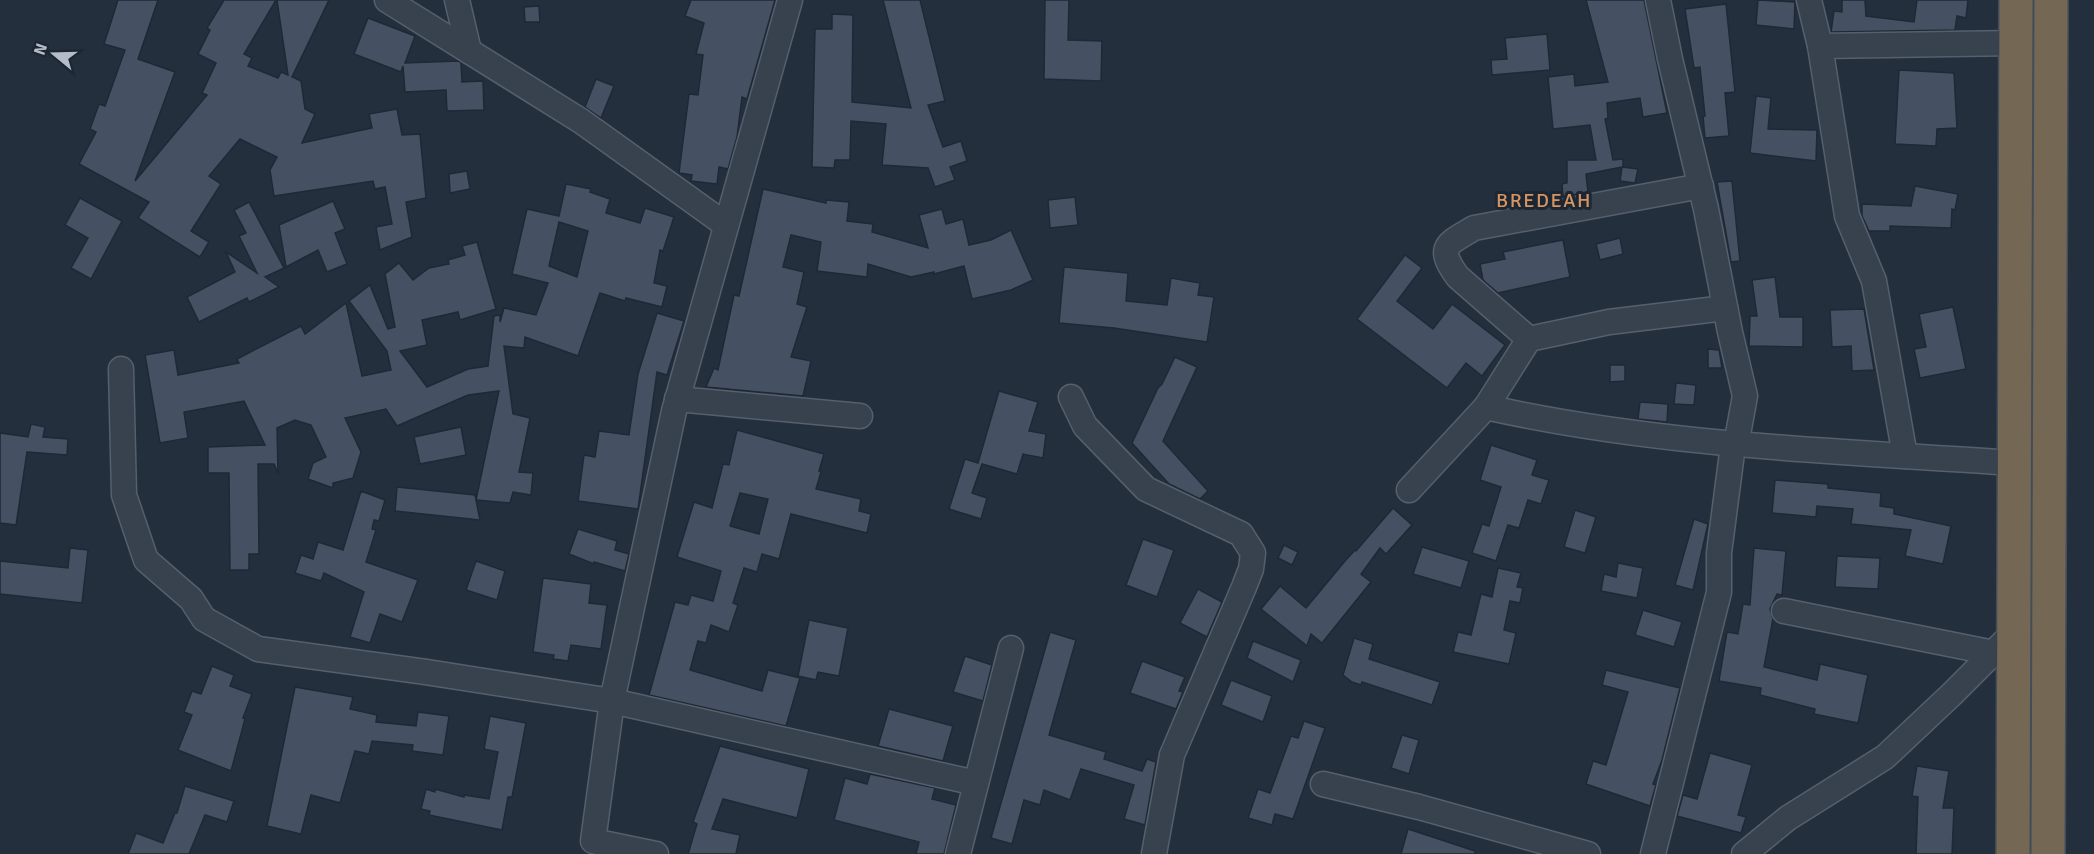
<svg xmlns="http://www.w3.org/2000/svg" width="2094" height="854" font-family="Signika,sans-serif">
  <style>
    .building { fill: #455162; stroke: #1f2835; stroke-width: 1.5; fill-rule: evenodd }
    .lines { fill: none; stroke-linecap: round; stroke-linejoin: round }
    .minor-casing { stroke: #565f6c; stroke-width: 27 }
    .highway-casing { stroke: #434c59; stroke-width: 36 }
    .minor { stroke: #38414e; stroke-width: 24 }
    .highway { stroke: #746855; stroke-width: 33 }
    .labels { text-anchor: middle; stroke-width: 6; stroke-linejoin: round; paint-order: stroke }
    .quarter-label { font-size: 20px; letter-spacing: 1.5px; fill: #d59563; stroke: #1d2633 }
  </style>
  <rect width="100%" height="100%" fill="#242f3e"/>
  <g class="building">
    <polygon points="118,0 158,0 138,59 175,72 135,181 207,95 202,93 216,63 198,54 210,30 207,28 224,0 276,0 244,54 252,58 248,66 278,78 281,72 288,75 277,0 329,0 292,77 301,81 305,109 315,114 302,143 372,128 369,114 397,109 402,135 420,134 426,198 406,202 412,237 380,250 376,227 392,224 385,187 375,189 373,181 274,196 270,170 277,157 240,139 209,176 221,184 191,231 209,242 200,257 138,218 149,202 79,164 96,132 90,129 99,104 105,106 125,50 104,44"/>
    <polygon points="691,0 775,0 747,99 742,97 737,137 728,169 719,167 717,184 691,181 692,175 679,173 689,94 698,95 703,55 696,54 704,23 685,16"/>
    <polygon points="883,0 920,0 945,101 928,105 943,147 961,141 967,161 950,167 955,180 935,187 928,168 882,165 886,124 851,121 850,160 835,160 834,168 812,167 815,29 832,29 832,14 853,15 852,102 911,108"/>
    <polygon points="1045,0 1069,0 1068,40 1102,41 1101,81 1044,79"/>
    <polygon points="1586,0 1644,0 1667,113 1643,117 1640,98 1607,103 1608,118 1605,119 1613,160 1623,159 1623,167 1638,169 1635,183 1620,181 1622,167 1586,174 1588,192 1563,197 1562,184 1567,183 1567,160 1596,160 1590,125 1553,129 1548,77 1574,74 1575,86 1608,82"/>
    <polygon points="1758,0 1795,2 1794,29 1756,25"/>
    <polygon points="1842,0 1865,0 1866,16 1914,22 1917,0 1968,0 1966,18 1957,16 1955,30 1831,32 1834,11 1842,12"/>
    <polygon points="1726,4 1735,92 1725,93 1729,136 1705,138 1703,116 1705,116 1700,67 1694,68 1685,9"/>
    <polygon points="539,6 540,22 525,22 524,7"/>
    <polygon points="368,18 415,36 405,63 459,61 461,63 462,82 483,81 484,110 447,111 446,90 405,92 403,66 401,72 354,54"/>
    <polygon points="1547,34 1550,70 1492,75 1491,60 1507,59 1505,38"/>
    <polygon points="1899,70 1954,73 1957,128 1937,129 1936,146 1895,144"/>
    <polygon points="596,79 614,86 601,118 585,107"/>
    <polygon points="1756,96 1771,98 1768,129 1817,130 1816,161 1750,153"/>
    <polygon points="467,171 470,189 450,193 449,174"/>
    <polygon points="1732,181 1740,261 1731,262 1717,182"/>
    <path d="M 566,184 L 591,189 L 590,192 L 610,199 L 606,213 L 640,223 L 645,208 L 674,217 L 663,251 L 660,250 L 654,283 L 667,286 L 662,307 L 626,298 L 625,301 L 600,293 L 578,356 L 525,337 L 524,348 L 504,346 L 513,414 L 530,418 L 519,472 L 533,473 L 531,495 L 513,492 L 510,503 L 476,500 L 499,391 L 468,395 L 397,426 L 386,409 L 345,418 L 361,452 L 353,478 L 333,483 L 333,488 L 308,479 L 313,463 L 326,457 L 311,425 L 295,420 L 277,428 L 278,473 L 274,464 L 258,464 L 259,554 L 249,554 L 249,570 L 230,570 L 229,473 L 208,473 L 208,447 L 265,445 L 244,401 L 184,412 L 188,438 L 160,443 L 145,355 L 174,350 L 178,375 L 239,363 L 237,359 L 301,326 L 305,334 L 346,303 L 362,376 L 391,370 L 387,351 L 349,301 L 370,285 L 388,329 L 395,327 L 385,274 L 399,263 L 413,280 L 429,268 L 449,264 L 448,260 L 465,255 L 462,246 L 477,242 L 496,309 L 460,320 L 458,312 L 422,320 L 427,345 L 400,351 L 427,387 L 468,369 L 488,366 L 494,316 L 500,315 L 500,322 L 504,308 L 536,315 L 548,283 L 512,274 L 527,209 L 559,216 ZM 559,222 L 588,231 L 577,277 L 549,266 Z"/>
    <polygon points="1915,186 1958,194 1955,210 1952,209 1951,228 1890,226 1890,231 1869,231 1862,216 1862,204 1911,206"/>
    <polygon points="763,189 826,203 826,200 849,202 847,221 873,224 872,232 928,248 919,215 942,209 946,224 963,219 969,245 991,240 1011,230 1033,280 1011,290 972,299 964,266 934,274 934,272 911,277 868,264 867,277 817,271 821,242 791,235 783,267 804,272 797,304 807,307 791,357 811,361 803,396 706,387 714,368 718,370 734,295 739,296"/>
    <polygon points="1075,197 1078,225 1050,228 1048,200"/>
    <polygon points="80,198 122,221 91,279 71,268 88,238 65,225"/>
    <polygon points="333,201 345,229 335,233 347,264 327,272 318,250 286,267 279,225"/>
    <polygon points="249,202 284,268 265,277 279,287 249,302 247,298 199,322 187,297 235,272 226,252 257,273 239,236 246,233 234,210"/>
    <polygon points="1620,238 1623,254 1600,260 1596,244"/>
    <polygon points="1563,240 1570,277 1498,293 1483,280 1480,264 1505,259 1503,252"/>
    <polygon points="1405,255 1422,268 1397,301 1433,329 1452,304 1505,345 1482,376 1466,363 1447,388 1357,319"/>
    <polygon points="1064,267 1128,273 1126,301 1167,305 1171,278 1200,283 1198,295 1214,297 1207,342 1114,328 1059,323"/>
    <polygon points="1775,277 1780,317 1803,317 1803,347 1749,346 1750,316 1757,316 1752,280"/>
    <polygon points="1953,307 1966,369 1920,378 1914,349 1926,347 1919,314"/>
    <polygon points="1864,309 1874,370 1852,371 1851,346 1832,347 1830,310"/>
    <polygon points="657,313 684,321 667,375 657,372 638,509 578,501 584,455 595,457 599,431 629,435 638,374"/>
    <polygon points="1708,349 1719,350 1722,368 1708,368"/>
    <polygon points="1175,357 1197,367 1163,441 1208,491 1200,499 1169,484 1132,443 1158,388 1162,384"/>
    <polygon points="1610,365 1625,365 1625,381 1610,382"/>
    <polygon points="1676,383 1696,385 1694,405 1674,404"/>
    <polygon points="999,391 1038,402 1029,431 1046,434 1043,458 1023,454 1017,474 982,464 972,493 987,498 981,519 949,509 965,459 978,463"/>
    <polygon points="1640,402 1668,404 1667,422 1638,419"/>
    <polygon points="31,424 45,427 43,437 68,439 67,455 27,452 16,525 0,523 0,433 28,437"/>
    <polygon points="461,427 466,455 420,464 414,437"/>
    <path d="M 737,430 L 824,454 L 819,471 L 821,472 L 816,489 L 861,499 L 859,511 L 871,514 L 867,533 L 791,514 L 779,559 L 762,554 L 757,572 L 744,568 L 733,603 L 738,605 L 729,632 L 711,625 L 706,643 L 698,641 L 690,670 L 762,691 L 768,670 L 800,678 L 786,726 L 649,695 L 675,602 L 688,605 L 691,595 L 713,601 L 721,571 L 677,557 L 694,502 L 712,508 L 723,464 L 729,465 ZM 740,493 L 768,499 L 759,534 L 730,526 Z"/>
    <polygon points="1491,445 1537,460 1532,475 1549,480 1541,504 1528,500 1519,528 1508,525 1496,561 1472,553 1482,524 1489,526 1501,487 1480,480"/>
    <polygon points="1775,480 1828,484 1828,488 1881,493 1880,506 1894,508 1894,514 1951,526 1943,564 1905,556 1911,530 1851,524 1853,509 1817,506 1816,517 1772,513"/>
    <polygon points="397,487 475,495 480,520 395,511"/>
    <polygon points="361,491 385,500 379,521 374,520 372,529 376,530 366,562 418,580 402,622 380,614 370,643 350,637 364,592 324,573 321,581 295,573 301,555 313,559 318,542 343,550"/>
    <polygon points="1393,508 1412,525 1386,554 1380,548 1361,574 1371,582 1322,643 1311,634 1307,646 1261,609 1280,586 1306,608 1345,561 1355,550 1356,551"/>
    <polygon points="1575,510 1596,517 1585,553 1564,547"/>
    <polygon points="1694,519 1708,524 1693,590 1675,585"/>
    <polygon points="578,529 617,541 615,550 629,554 625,571 594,562 594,564 569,554"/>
    <polygon points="1143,539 1174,550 1157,597 1126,585"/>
    <polygon points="1284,545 1298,552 1292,565 1278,558"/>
    <polygon points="1422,547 1469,561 1461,588 1413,574"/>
    <polygon points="70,548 88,550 82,603 0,594 0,561 68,568"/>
    <polygon points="1754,548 1786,551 1782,595 1777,594 1770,609 1773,619 1764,667 1817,680 1820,664 1868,675 1858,723 1814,714 1815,709 1760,695 1761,688 1719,681 1727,632 1738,634 1743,604 1750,605"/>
    <polygon points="1837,556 1880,558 1878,589 1835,587"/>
    <polygon points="476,561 505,571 497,600 466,590"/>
    <polygon points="1618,563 1643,568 1637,598 1601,591 1604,574 1616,577"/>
    <polygon points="1498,568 1521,573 1517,587 1523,588 1520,603 1510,601 1504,630 1516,633 1509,664 1453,652 1458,632 1471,635 1481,594 1492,597"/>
    <polygon points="543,578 591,584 589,603 607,605 601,649 571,645 568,661 553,659 554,655 533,652"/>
    <polygon points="1198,589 1222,602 1207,637 1180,623"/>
    <polygon points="1643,610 1682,622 1674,647 1635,635"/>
    <polygon points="809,620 848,628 839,676 818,672 816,680 798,676"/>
    <polygon points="1050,632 1076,640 1049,735 1106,752 1104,759 1142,771 1147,759 1156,762 1145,825 1124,819 1134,785 1081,769 1070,800 1044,790 1040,805 1024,800 1012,844 991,838"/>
    <polygon points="1354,638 1373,644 1369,659 1440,682 1432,705 1362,682 1361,685 1352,682 1343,675"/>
    <polygon points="1253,641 1301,660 1293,682 1247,658"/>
    <polygon points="965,656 992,665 983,701 953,692"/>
    <polygon points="1142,661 1185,677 1179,691 1183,692 1176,709 1130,693"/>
    <polygon points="212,666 234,675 230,686 252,694 243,718 245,719 231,771 178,750 192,715 184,712 192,691 201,694"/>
    <polygon points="1606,670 1680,688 1662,760 1653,784 1656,785 1650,806 1586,784 1593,761 1606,765 1628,692 1602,685"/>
    <polygon points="1231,680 1272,696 1263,722 1221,705"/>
    <polygon points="295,687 353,697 350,709 377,715 376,722 416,726 418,712 449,716 443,755 412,751 413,745 372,741 369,754 355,751 340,803 311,795 301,834 267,826"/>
    <polygon points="889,709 953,726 943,761 878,746"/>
    <polygon points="490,716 526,723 512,797 508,797 502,830 429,815 430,811 421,809 426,789 435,792 435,789 464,797 464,795 489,799 498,752 484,749"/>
    <polygon points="1304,721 1325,728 1293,819 1275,814 1272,825 1248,818 1258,789 1270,793 1291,736 1298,738"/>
    <polygon points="1402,735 1419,740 1409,774 1391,768"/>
    <polygon points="720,746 809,769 797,818 723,799 712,829 740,835 736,854 688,854 697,824 693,822"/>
    <polygon points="1710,753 1752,765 1738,815 1746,817 1741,833 1677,816 1683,795 1697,799"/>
    <polygon points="1917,766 1949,771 1943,808 1954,808 1952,854 1916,854 1918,797 1912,796"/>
    <polygon points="870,774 935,788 932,799 956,805 944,854 916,854 919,842 834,820 845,778 867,784"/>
    <polygon points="185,786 234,801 227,822 205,815 189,854 128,854 136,833 163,843 175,813 177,813"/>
    <polygon points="1408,829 1475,851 1475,854 1401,854"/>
  </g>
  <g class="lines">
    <g class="minor-casing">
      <g id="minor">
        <polyline points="387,0 581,121 726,225"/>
        <polyline points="457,0 469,51"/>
        <polyline points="1658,0 1670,59 1706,209 1730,332 1745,396 1736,445"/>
        <polyline points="1809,0 1820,46 1847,216 1874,281 1905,456"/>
        <polyline points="1820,46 2016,43"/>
        <path d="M 1529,339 L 1458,277 C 1435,246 1448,244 1474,228 L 1701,186"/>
        <polyline points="121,369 124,495 146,560 191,599 204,619 258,649 426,672 612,701 976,783"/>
        <polyline points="1071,397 1085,426 1146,489 1241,534 1253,553 1251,569 1244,587 1172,755 1154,854"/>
        <polyline points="677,399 860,416"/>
        <path d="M 1486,407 C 1659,446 1838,451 2015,463"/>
        <polyline points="1409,490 1486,407 1529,339 1609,322 1725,308"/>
        <polyline points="1784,611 1994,653"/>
        <polyline points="1323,784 1419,807 1588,854"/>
        <polyline points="656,854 593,841 612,701 674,411 790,0"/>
        <polyline points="958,854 1011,648"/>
        <polyline points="1653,854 1719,592 1719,553 1733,445"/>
        <polyline points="1744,854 1788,818 1885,757 1952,694 2014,632"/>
      </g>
    </g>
    <g class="highway-casing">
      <g id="highway">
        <polyline points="2013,854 2016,0"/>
        <polyline points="2048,854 2051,0"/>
      </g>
    </g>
    <use href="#minor" class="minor"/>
    <use href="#highway" class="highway"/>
  </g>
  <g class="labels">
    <g class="quarter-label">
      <text x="1544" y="207">BREDEAH</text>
    </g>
  </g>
  <g transform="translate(54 54) rotate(289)" stroke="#1d2633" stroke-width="4.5" paint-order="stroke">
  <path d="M0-4.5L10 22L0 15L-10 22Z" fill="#b4bcc9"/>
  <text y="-9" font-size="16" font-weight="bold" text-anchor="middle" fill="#b4bcc9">N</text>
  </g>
</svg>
